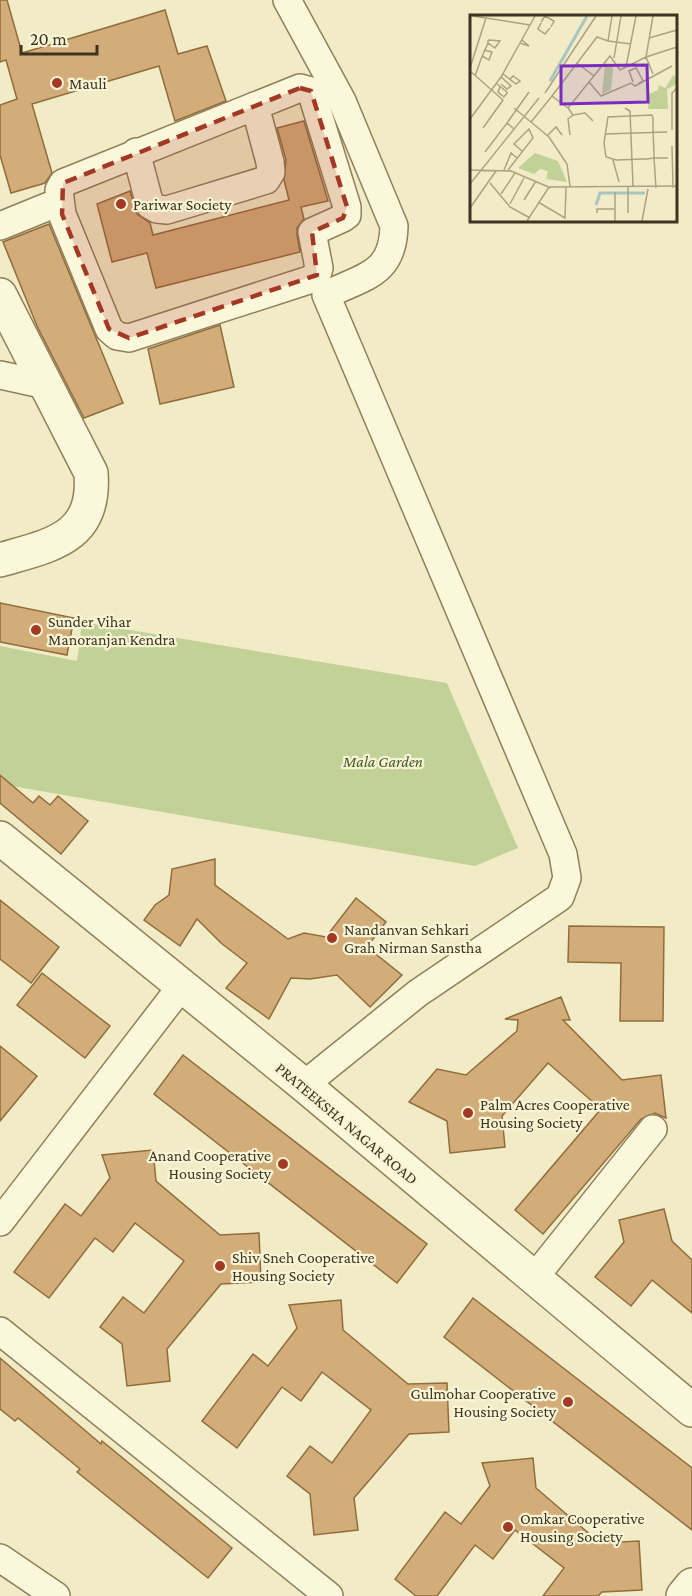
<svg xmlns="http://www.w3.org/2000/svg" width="692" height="1596" font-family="'Crimson Pro',serif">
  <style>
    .green { fill: #c1d198 }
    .building { fill: #d3ad79; stroke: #916c3d; stroke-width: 1.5 }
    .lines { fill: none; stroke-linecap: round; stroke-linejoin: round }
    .minor-casing { stroke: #8f7f5a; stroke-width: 30 }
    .tertiary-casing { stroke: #8f7f5a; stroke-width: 36 }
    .minor { stroke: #fbf7da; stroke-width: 27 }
    .tertiary { stroke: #fbf7da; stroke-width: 33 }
    .marked { fill: #a33824; fill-opacity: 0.2; stroke: #a33824; stroke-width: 4.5; stroke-dasharray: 12 8; stroke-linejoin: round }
    .poi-dot { fill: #a33824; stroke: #f8f4d6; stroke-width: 2 }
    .labels { text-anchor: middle; stroke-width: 4.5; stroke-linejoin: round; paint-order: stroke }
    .poi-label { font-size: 16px; fill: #3e331f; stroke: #f8f4d6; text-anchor: start }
    .park-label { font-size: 16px; font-style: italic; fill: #455c23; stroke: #f8f4d6 }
    .street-label { font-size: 16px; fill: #3e331f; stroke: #f8f4d6 }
    .inset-river { fill: none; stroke: #a8c5c1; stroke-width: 3 }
    .inset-road { fill: none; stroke: #aaa283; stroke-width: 1.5 }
    .view { fill: #7b2cbf; fill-opacity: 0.15; stroke: #7b2cbf; stroke-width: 3 }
    .inset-edge { fill: none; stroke: #3e331f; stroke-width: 3 }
  </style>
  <rect width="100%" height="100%" fill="#f2ecc6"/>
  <polygon class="green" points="82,622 447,683 518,848 475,866 0,784 0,646 77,661"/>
  <g class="building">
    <polygon points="0,0 7,0 22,53 165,10 178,54 207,46 226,101 175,121 159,66 32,104 52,173 45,183 11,193 0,155 0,105 17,99 6,60 0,62"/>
    <polygon points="304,121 328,201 301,207 304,219 297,228 297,235 300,252 156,288 147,253 112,262 97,204 130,191 137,214 150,223 153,235 289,200 284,180 286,160 277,128"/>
    <polygon points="49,224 123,403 84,418 37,326 3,242"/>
    <polygon points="220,325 234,387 160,404 148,349"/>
    <polygon points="0,603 74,618 67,655 0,642"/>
    <polygon points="0,775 33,803 39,796 50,805 58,796 88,821 61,854 0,803"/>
    <polygon points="215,859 215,885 288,939 304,933 326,937 356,898 386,922 367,947 402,975 370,1007 337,975 310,979 291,978 269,1019 226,988 247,963 221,943 197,919 180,946 144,920 155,905 169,895 172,869"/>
    <polygon points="0,900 59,947 31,983 0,959"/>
    <polygon points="569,926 664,927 663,1021 620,1021 621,963 568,962"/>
    <polygon points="42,973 110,1026 85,1058 17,1005"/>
    <polygon points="561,997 570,1020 563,1020 622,1080 661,1075 666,1118 655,1113 641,1119 543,1234 515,1210 601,1109 548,1063 502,1116 505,1147 450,1153 447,1121 409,1102 437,1069 466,1075 517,1031 518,1020 505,1019"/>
    <polygon points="0,1046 37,1076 0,1121"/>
    <polygon points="183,1055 427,1244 397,1283 154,1094"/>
    <polygon points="153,1150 156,1181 220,1235 259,1233 261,1282 221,1284 167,1349 170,1381 127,1386 122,1344 100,1327 123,1297 144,1313 184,1261 135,1223 113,1252 95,1238 49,1298 14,1272 65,1204 81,1216 110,1178 102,1155"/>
    <polygon points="664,1209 672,1241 692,1260 692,1313 652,1280 631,1306 595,1277 624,1242 619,1220"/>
    <polygon points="473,1298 692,1468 692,1530 444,1337"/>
    <polygon points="341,1300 343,1330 408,1384 447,1383 449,1432 409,1434 354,1498 358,1530 314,1535 310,1494 287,1476 310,1446 332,1463 371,1410 322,1372 301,1401 282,1387 237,1448 202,1421 253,1354 268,1366 297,1328 289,1305"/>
    <polygon points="0,1358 101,1444 102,1441 232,1548 208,1578 77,1472 80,1469 18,1418 15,1421 0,1409"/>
    <polygon points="533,1458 536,1488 600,1543 639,1541 642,1590 602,1592 598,1596 543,1596 564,1568 515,1530 493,1559 475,1545 437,1596 416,1596 395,1579 445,1512 461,1524 490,1486 482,1463"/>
  </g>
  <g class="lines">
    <g class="minor-casing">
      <g id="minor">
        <path d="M 287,0 L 342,101 L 394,226 C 393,275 364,276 326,295 L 563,854 L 567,878 L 560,897 L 418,993 L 304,1085"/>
        <polygon points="300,88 311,91 347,207 347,215 343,218 312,232 319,268 317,275 309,280 129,338 117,336 109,329 62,214 59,190 63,183"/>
        <polyline points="136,152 150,205 157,209 167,210 266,180 271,172 270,162 255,106"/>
        <polyline points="0,226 59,202"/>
        <polyline points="0,375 46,385"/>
        <polyline points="0,1222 180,988"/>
        <polyline points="534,1278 653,1129"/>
        <polyline points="0,1331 329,1596"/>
        <polyline points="0,1558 56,1596"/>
      </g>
    </g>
    <g class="tertiary-casing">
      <g id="tertiary">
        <path d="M 0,295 L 91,473 C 96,539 51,545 0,560"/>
        <polyline points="0,838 304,1085 692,1410"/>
        <polyline points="683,1596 692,1585"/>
      </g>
    </g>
    <use href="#minor" class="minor"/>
    <use href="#tertiary" class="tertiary"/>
  </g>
  <path class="marked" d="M 300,88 L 311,91 L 347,207 L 343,218 L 312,232 L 317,275 L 129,338 L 109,329 L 62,214 L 63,183 Z"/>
  <g class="poi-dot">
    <circle cx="57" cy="83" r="6"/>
    <circle cx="121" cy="204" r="6"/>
    <circle cx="36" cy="630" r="6"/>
    <circle cx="332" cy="938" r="6"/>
    <circle cx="468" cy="1113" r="6"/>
    <circle cx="283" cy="1164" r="6"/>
    <circle cx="220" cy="1266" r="6"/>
    <circle cx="568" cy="1402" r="6"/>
    <circle cx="508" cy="1527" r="6"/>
  </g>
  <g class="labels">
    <g class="poi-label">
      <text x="69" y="89">Mauli</text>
      <text x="133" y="210">Pariwar Society</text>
      <text x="48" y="627">Sunder Vihar<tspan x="48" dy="18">Manoranjan Kendra</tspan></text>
      <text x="344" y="935">Nandanvan Sehkari<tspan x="344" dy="18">Grah Nirman Sanstha</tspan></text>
      <text x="480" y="1110">Palm Acres Cooperative<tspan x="480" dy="18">Housing Society</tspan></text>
      <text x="271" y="1161" text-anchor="end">Anand Cooperative<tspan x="271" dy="18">Housing Society</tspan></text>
      <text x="232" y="1263">Shiv Sneh Cooperative<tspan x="232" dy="18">Housing Society</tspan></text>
      <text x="556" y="1399" text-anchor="end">Gulmohar Cooperative<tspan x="556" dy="18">Housing Society</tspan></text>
      <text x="520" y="1524">Omkar Cooperative<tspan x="520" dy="18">Housing Society</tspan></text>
    </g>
    <g class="park-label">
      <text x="383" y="767">Mala Garden</text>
    </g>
    <g class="street-label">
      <text transform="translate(347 1123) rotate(40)" y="6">PRATEEKSHA NAGAR ROAD</text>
    </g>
  </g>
  <g transform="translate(470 15)">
    <rect width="207" height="207" fill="#f2ecc6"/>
    <path d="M 135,48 L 142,49 L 143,55 L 141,75 L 132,79 ZM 204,59 L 207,69 L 197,74 L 198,94 L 178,94 L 179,79 L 188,75 L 189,70 L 195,73 ZM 65,138 L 88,146 L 97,167 L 76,164 L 78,156 L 70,154 L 64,159 L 48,153 Z" fill="#c1d198"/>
    <path class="inset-river" d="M 80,66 L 117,1M 126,190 L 130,178 L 175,178"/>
    <path class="inset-road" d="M 3,1 L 60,10M 71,7 L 75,1 L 84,6 L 81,12M 71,8 L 68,14 L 75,19 L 80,13M 179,23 L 207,15M 138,26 L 161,29M 50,28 L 59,31 L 52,25M 12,41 L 19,45 L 22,37 L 14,35M 144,43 L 151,1M 107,48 L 124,61M 164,49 L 173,66 L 169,68M 156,52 L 166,1M 0,53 L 16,3M 0,56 L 33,85 L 13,113M 33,59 L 46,69 L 50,66 L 43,61 L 40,64M 183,59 L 176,42 L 207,32M 5,61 L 11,44 L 18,28 L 18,26 L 19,25 L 30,26 L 25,33 L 18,28M 119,67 L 131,81 L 161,68 L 165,71 L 202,51M 163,67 L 159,56 L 166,53M 27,69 L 37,77 L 37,78 L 34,82 L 28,77 L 30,72M 31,69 L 37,74 L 41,71 L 31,62M 75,78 L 126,1M 82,81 L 127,22 L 138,26 L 142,1M 44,93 L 79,122 L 97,149 L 100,171M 98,93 L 103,100 L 115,98 L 123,106M 155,93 L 160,96 L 163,171M 0,104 L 31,62 L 65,1M 61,107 L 82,81 L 98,93 L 140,41 L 150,55 L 176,42 L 183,1M 37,108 L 59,77M 202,115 L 202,78 L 207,73M 135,119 L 197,117M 78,120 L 86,112 L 92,120M 100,120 L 98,104 L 103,100M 202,131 L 203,173M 15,137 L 37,108 L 44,114M 143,145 L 149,167M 0,155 L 41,156 L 81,173M 34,155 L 41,138 L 47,143M 38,155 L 63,123 L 59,114 L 44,129 L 52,136M 20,168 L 40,192 L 60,203M 0,169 L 69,83M 186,173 L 184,143 L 184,140 L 183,113 L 183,103 L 182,100 L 138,102 L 134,128 L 136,142 L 146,145 L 174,144 L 177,144 L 184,143 L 198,143M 31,179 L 45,158M 54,185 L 66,166M 68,187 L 95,203 L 96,172M 40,189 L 55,161M 0,193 L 26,156M 127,198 L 127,194 L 144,194M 158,198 L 158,171M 57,206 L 79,172 L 207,171M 145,206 L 145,177M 172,206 L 178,174"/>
    <path class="view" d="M 177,50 L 178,87 L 91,89 L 91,51 Z"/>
    <rect width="207" height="207" class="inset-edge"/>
  </g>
  <path d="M21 45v9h76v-9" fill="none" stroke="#3e331f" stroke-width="3"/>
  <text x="30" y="45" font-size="18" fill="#3e331f" stroke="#f8f4d6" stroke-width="4.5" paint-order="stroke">20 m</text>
</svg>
